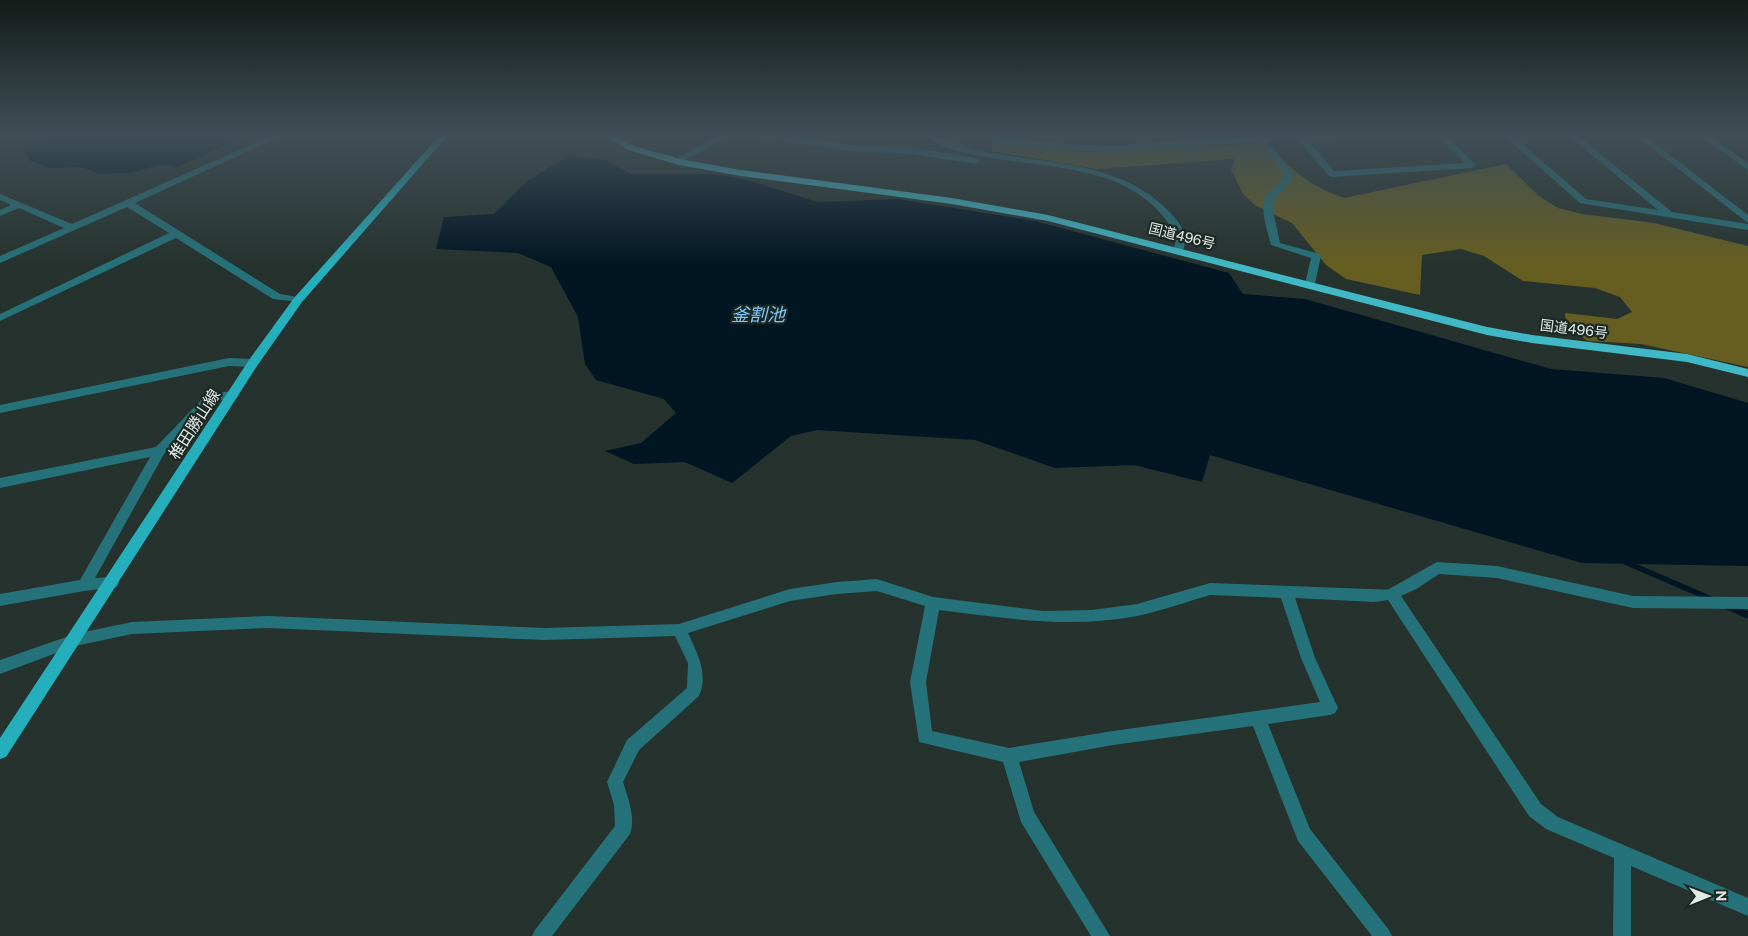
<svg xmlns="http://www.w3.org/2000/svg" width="1748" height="936" font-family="'Public Sans','Noto Sans JP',sans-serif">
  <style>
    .forest { fill: #665e20 }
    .water { fill: #011523 }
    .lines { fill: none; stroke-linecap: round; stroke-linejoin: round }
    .stream-far1 { stroke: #011523; stroke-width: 5.5 }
    .stream { stroke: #011523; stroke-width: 7 }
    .minor { fill: #26727a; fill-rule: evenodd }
    .tertiary { fill: #26727a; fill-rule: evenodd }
    .primary { fill: #25afbc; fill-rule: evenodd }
    .trunk { fill: #40b8c5; fill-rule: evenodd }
    .labels { text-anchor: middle; stroke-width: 4.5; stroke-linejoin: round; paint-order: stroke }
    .far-street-label { font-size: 14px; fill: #e1e9e5; stroke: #1c2824 }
    .street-label { font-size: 16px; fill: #e1e9e5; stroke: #1c2824 }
    .water-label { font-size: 18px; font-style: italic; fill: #7bc8fc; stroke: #1c2824 }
  </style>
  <rect width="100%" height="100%" fill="#25322d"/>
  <path class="forest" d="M 993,143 L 1087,152 L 1265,143 C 1292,170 1308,185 1344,198 L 1506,164 L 1539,196 L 1558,208 L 1582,214 L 1654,223 L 1748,246 L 1748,367 L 1641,344 L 1588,341 L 1566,327 L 1565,313 L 1617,319 L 1632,312 L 1620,297 L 1595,288 L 1523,281 L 1484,256 L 1461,249 L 1422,255 L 1420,295 L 1346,279 L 1326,265 L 1292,223 L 1255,205 L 1243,194 L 1231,169 L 1235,159 L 1097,169 L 992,151 Z"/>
  <g class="water">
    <polygon points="48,135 248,135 177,167 162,164 130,173 99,174 80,167 50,168 30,161 22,147"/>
    <polygon points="570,155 605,160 631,174 711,174 748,180 817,202 898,199 1035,221 1229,273 1243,294 1305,299 1551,369 1664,378 1748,403 1748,566 1582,563 1210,455 1202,482 1134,465 1055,468 975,440 817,430 791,436 732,483 685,462 634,464 605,451 641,443 676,413 664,399 596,380 585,364 578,317 551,267 518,253 436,249 444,217 494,214 527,181"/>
  </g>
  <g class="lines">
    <polyline class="stream-far1" points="1623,561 1711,599"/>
    <polyline class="stream" points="1728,606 1748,615"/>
    <g class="minor">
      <polygon points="273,135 284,135 135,203 280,294 302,298 302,302 273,299 176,238 0,321 0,314 169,233 127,207 0,263 0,256 64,228 19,208 0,216 0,210 11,205 0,200 0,194 72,224"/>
      <polygon points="720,135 740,135 725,139 679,163 672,161"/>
      <polygon points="754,135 775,135 850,145 912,148 976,158 980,161 976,164 912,154 850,151 758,138"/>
      <path d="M 926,135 C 941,135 963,148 980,151 C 1049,165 1126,160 1175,218 C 1184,228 1189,240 1182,252 L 1174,252 C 1173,247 1177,241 1175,234 C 1172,227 1167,221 1162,215 C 1116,160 1030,169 967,153 C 953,150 935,145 926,135 Z"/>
      <path d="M 991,135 L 1033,142 L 1106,146 L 1262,136 L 1339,135 L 1335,138 L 1307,139 L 1334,171 L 1465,163 L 1437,135 L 1446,135 L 1476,165 L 1472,168 L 1332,177 L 1329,176 L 1298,140 L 1268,142 L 1294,175 L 1287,187 L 1275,198 L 1273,211 L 1280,243 L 1320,254 L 1321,256 L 1315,284 L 1310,287 L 1305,284 L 1311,258 L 1271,245 C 1268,231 1259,210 1266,196 C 1270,189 1280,185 1284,175 L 1260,142 L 1106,152 L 1033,148 L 997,143 L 994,142 Z"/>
      <polygon points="1503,135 1512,135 1586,199 1658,210 1568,135 1577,135 1672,212 1748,224 1748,230 1580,203"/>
      <polygon points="1635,135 1644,135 1748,215 1748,223"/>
      <polygon points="1699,135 1708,135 1748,163 1748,170"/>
      <polygon points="229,358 253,359 259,363 253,367 229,366 0,413 0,405"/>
      <polygon points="233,391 237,392 239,395 237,398 214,401 164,454 95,578 112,577 117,579 119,583 117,587 84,591 0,606 0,594 80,580 150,457 0,488 0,478 156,447 207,394"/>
      <path d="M 877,579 L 933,597 L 1043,611 L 1092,610 L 1137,604 L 1210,583 L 1397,590 L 1541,804 L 1558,817 L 1748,898 L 1748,916 L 1631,866 L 1631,936 L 1613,936 L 1614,858 L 1546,829 L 1529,816 L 1388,600 L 1374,602 L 1295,598 L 1315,658 L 1338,708 L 1335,713 L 1330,715 L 1268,724 L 1310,829 L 1389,930 L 1392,936 L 1372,936 L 1298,841 L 1253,726 L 1113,745 L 1019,762 L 1034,812 L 1110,936 L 1091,936 L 1021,822 L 1003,762 L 919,742 L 910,682 L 925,606 L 877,591 L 837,594 L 790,601 L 688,633 C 697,653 709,674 699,696 L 639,750 L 623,782 C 628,798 636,818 630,834 L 552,936 L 532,936 L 535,930 L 615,826 L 614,805 L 607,782 L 627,740 L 687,688 L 688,663 L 675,636 L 545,640 L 268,628 L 132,634 L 75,646 L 0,674 L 0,660 L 75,634 L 132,622 L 268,616 L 545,628 L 679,624 L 790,589 L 837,582 ZM 1210,595 L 1281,598 L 1301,658 L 1320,702 L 1113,731 L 1009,748 L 932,731 L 926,682 L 939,610 C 1005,618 1070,629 1137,616 C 1161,611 1186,602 1210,595 Z"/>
    </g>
    <polygon class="tertiary" points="1437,562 1497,566 1633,596 1748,597 1748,609 1633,608 1497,578 1439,574 1418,588 1397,598 1392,600 1387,598 1385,594 1387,590"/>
    <polygon class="primary" points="440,135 448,135 302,302 257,366 6,757 0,759 0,738 249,360 294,298"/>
    <polygon class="trunk" points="604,135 615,135 634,146 680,159 741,170 952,198 1048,215 1487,327 1532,335 1687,354 1748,369 1748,377 1687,362 1532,343 1487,335 1048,221 952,204 741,176 679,165 628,150"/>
  </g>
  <linearGradient id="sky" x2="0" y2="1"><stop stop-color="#141c19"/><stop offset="0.51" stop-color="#404f57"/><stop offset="1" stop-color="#404f57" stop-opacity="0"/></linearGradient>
  <rect width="1748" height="266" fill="url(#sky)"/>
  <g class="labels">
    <g class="far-street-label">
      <text transform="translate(1182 236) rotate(14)" y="5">国道496号</text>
      <text transform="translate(1574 329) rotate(7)" y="5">国道496号</text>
    </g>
    <g class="street-label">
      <text transform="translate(194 424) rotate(-57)" y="6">椎田勝山線</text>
    </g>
    <g class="water-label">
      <text x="758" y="321">釜割池</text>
    </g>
  </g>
  <g transform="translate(1708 896) rotate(89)" stroke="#1c2824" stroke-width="4" paint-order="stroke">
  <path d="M0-4L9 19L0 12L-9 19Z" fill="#e1e9e5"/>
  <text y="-8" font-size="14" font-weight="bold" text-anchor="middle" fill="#e1e9e5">N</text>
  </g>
</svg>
